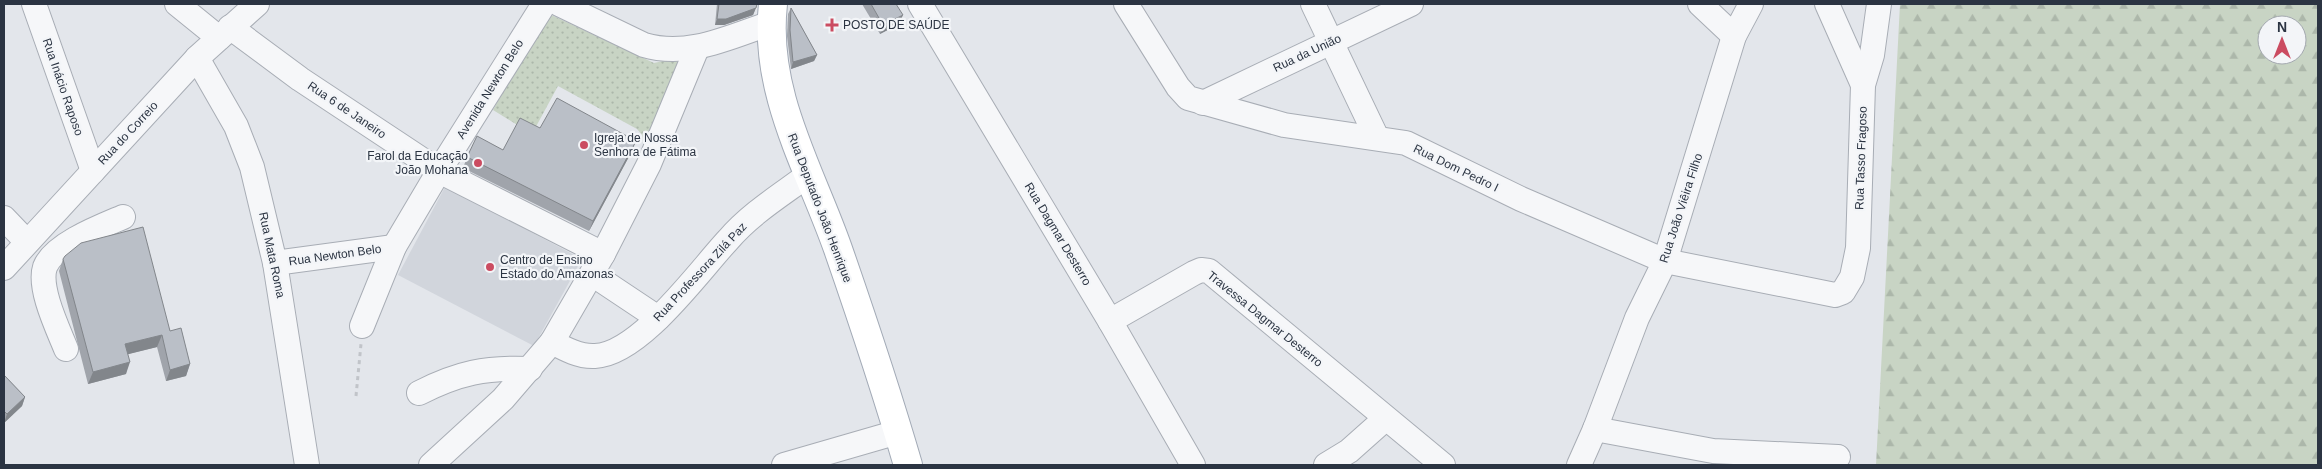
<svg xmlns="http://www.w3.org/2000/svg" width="2322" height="469" font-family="Helvetica,sans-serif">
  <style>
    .built { fill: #d1d5dc }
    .forest { fill: url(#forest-firs); fill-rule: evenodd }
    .park { fill: url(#park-dots) }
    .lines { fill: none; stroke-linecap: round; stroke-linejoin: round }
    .minor-casing { stroke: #a8adb5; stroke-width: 26 }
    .major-casing { stroke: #a2aab6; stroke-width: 30 }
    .path { stroke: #c1c4c9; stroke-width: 3; stroke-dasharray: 4 4; stroke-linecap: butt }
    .minor { stroke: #f6f7f9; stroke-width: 24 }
    .major { stroke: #fff; stroke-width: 28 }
    .wall { fill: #a0a4ab }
    .shaded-wall { fill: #82868b }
    .building { fill: #babfc7; stroke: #82868b }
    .poi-dot { fill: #cb4c61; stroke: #f3f5f8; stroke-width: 2 }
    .labels { text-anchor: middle; stroke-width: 4.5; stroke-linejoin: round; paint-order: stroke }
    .poi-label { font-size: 12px; fill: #2b3442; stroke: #f3f5f8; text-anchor: start }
    .street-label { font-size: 12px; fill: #2b3442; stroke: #f3f5f8 }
  </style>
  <defs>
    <pattern id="forest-firs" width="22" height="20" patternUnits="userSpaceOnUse" patternTransform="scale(1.25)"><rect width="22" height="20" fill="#c8d4c4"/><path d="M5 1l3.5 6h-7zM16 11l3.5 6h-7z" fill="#acb7aa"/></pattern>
    <pattern id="park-dots" width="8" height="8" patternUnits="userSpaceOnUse" patternTransform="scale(1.25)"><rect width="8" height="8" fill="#c8d4c4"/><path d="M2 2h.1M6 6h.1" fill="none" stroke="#acb7aa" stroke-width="1.8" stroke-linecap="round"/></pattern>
  </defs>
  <rect width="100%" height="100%" fill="#e3e6eb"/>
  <polygon class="built" points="445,187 582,259 534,346 398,275"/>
  <path class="forest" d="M 1900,4 L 2318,4 L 2318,465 L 1876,465 ZM 2267,25 L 2297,25 L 2297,55 L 2267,55 Z"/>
  <polygon class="park" points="547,13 654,63 672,59 677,61 678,65 648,147 643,144 642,135 637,129 558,86 532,134 493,110"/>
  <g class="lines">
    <g class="minor-casing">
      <g id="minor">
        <polyline points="34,4 93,171"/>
        <polyline points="177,4 219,38"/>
        <path d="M 559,4 L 644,45 C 688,58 729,37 771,23"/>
        <polyline points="920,4 1110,321 1193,465"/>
        <polyline points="1126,4 1178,87 1188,98 1284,125 1406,143 1521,199 1665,261 1835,295 1843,292 1852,277 1858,248 1863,85 1872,55 1879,4"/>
        <polyline points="1313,4 1377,138"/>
        <polyline points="1700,4 1734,36"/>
        <polyline points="1827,4 1863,85"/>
        <polyline points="230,27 300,79 439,171 603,254"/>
        <polyline points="197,58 236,126 252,167 275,263 307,465"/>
        <polyline points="1203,103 1411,4"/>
        <polyline points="4,218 27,242"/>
        <polyline points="275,263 394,247"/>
        <polyline points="4,268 197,58 257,4"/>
        <polyline points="592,274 658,318"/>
        <polyline points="1110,321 1194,273 1201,270 1209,271 1443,465"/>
        <polyline points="362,326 394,247 439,171 544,4"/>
        <path d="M 552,342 C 565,349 580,357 595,356 C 640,354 699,271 728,240 C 750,214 781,195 808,175"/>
        <path d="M 66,349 C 58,329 38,288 45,267 C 54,244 102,226 123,217"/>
        <path d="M 419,393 C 458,373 486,367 530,369"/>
        <polyline points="1595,429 1713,451 1838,457"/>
        <polyline points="431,465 503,399 552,342 603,254 649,164 697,48"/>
        <polyline points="784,465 898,432"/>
        <polyline points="1326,465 1349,451 1385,419"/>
        <polyline points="1579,465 1595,429 1637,318 1665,261 1734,36 1751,4"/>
      </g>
    </g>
    <g class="major-casing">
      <path id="major" d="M 773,4 C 763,93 810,169 838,249 C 863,321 887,393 908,465"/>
    </g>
    <polyline class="path" points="356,396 361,344"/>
    <use href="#minor" class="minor"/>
    <use href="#major" class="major"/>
  </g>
  <g class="wall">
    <polygon points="717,4 757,4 753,15 724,25 715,25"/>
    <polygon points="862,4 896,4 899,24 880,34"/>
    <polygon points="791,8 817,55 814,61 791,69 787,36 788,14"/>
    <polygon points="540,128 632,151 589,231 463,168 467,157 503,150"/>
    <polygon points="63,259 170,331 190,364 186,376 166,381 157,347 128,354 126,374 88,384 59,271"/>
    <polygon points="4,375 25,397 22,406 4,423"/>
  </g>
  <g class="shaded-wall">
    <polygon points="756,8 753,15 724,25 715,25 717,19"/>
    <polygon points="903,15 899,24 880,34 883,25"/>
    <polygon points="817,55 814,61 791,69 793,62"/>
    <polygon points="636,141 632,151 589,231 593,221"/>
    <polygon points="162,335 157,347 121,356 125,344"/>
    <polygon points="130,362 126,374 88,384 93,372"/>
    <polygon points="190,364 186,376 166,381 170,370"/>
    <polygon points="25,397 22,406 4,423 7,414"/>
  </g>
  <g class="building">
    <polygon points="719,4 757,4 756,8 726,19 717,19"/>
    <polygon points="871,4 896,4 903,15 883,25"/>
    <polygon points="791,8 817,55 793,62 790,30"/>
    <polygon points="557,98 636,141 593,221 467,157 477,136 503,150 520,118 540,128"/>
    <polygon points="143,227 170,331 181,328 190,364 170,370 162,335 125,344 130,362 93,372 63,259 65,256 81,243"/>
    <polygon points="4,375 25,397 7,414 4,411"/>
  </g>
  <g class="poi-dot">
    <path d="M829.5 17.5h5v5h5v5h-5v5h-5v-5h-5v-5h5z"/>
    <circle cx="584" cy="145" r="5"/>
    <circle cx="478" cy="163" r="5"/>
    <circle cx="490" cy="267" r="5"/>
  </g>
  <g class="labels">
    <g class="poi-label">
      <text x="843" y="29">POSTO DE SAÚDE</text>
      <text x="594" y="142">Igreja de Nossa<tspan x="594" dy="14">Senhora de Fátima</tspan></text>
      <text x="468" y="160" text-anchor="end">Farol da Educação<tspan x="468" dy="14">João Mohana</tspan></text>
      <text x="500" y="264">Centro de Ensino<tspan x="500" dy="14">Estado do Amazonas</tspan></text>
    </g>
    <g class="street-label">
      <text transform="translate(1307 53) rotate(-25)" y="4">Rua da União</text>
      <text transform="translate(63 87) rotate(71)" y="4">Rua Inácio Raposo</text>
      <text transform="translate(490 89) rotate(-58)" y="4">Avenida Newton Belo</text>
      <text transform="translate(347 110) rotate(34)" y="4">Rua 6 de Janeiro</text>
      <text transform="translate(128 133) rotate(-47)" y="4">Rua do Correio</text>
      <text transform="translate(1861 158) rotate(-88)" y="4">Rua Tasso Fragoso</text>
      <text transform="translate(1456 168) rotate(26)" y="4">Rua Dom Pedro I</text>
      <text transform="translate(820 208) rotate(69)" y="4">Rua Deputado João Henrique</text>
      <text transform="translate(1681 208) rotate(-72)" y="4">Rua João Viêira Filho</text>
      <text transform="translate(1058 234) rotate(59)" y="4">Rua Dagmar Desterro</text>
      <text transform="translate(272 255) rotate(78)" y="4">Rua Mata Roma</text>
      <text transform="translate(335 255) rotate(-8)" y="4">Rua Newton Belo</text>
      <text transform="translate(700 272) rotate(-47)" y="4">Rua Professora Zilá Paz</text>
      <text transform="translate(1265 319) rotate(39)" y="4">Travessa Dagmar Desterro</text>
    </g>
  </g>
  <rect width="2322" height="469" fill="none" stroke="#2b3442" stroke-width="10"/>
  <g transform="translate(2282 40)"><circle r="24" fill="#f3f5f8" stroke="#a3a8af"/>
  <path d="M0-4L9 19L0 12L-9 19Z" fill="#cb4c61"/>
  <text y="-8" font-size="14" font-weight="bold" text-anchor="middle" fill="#2b3442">N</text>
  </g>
</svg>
